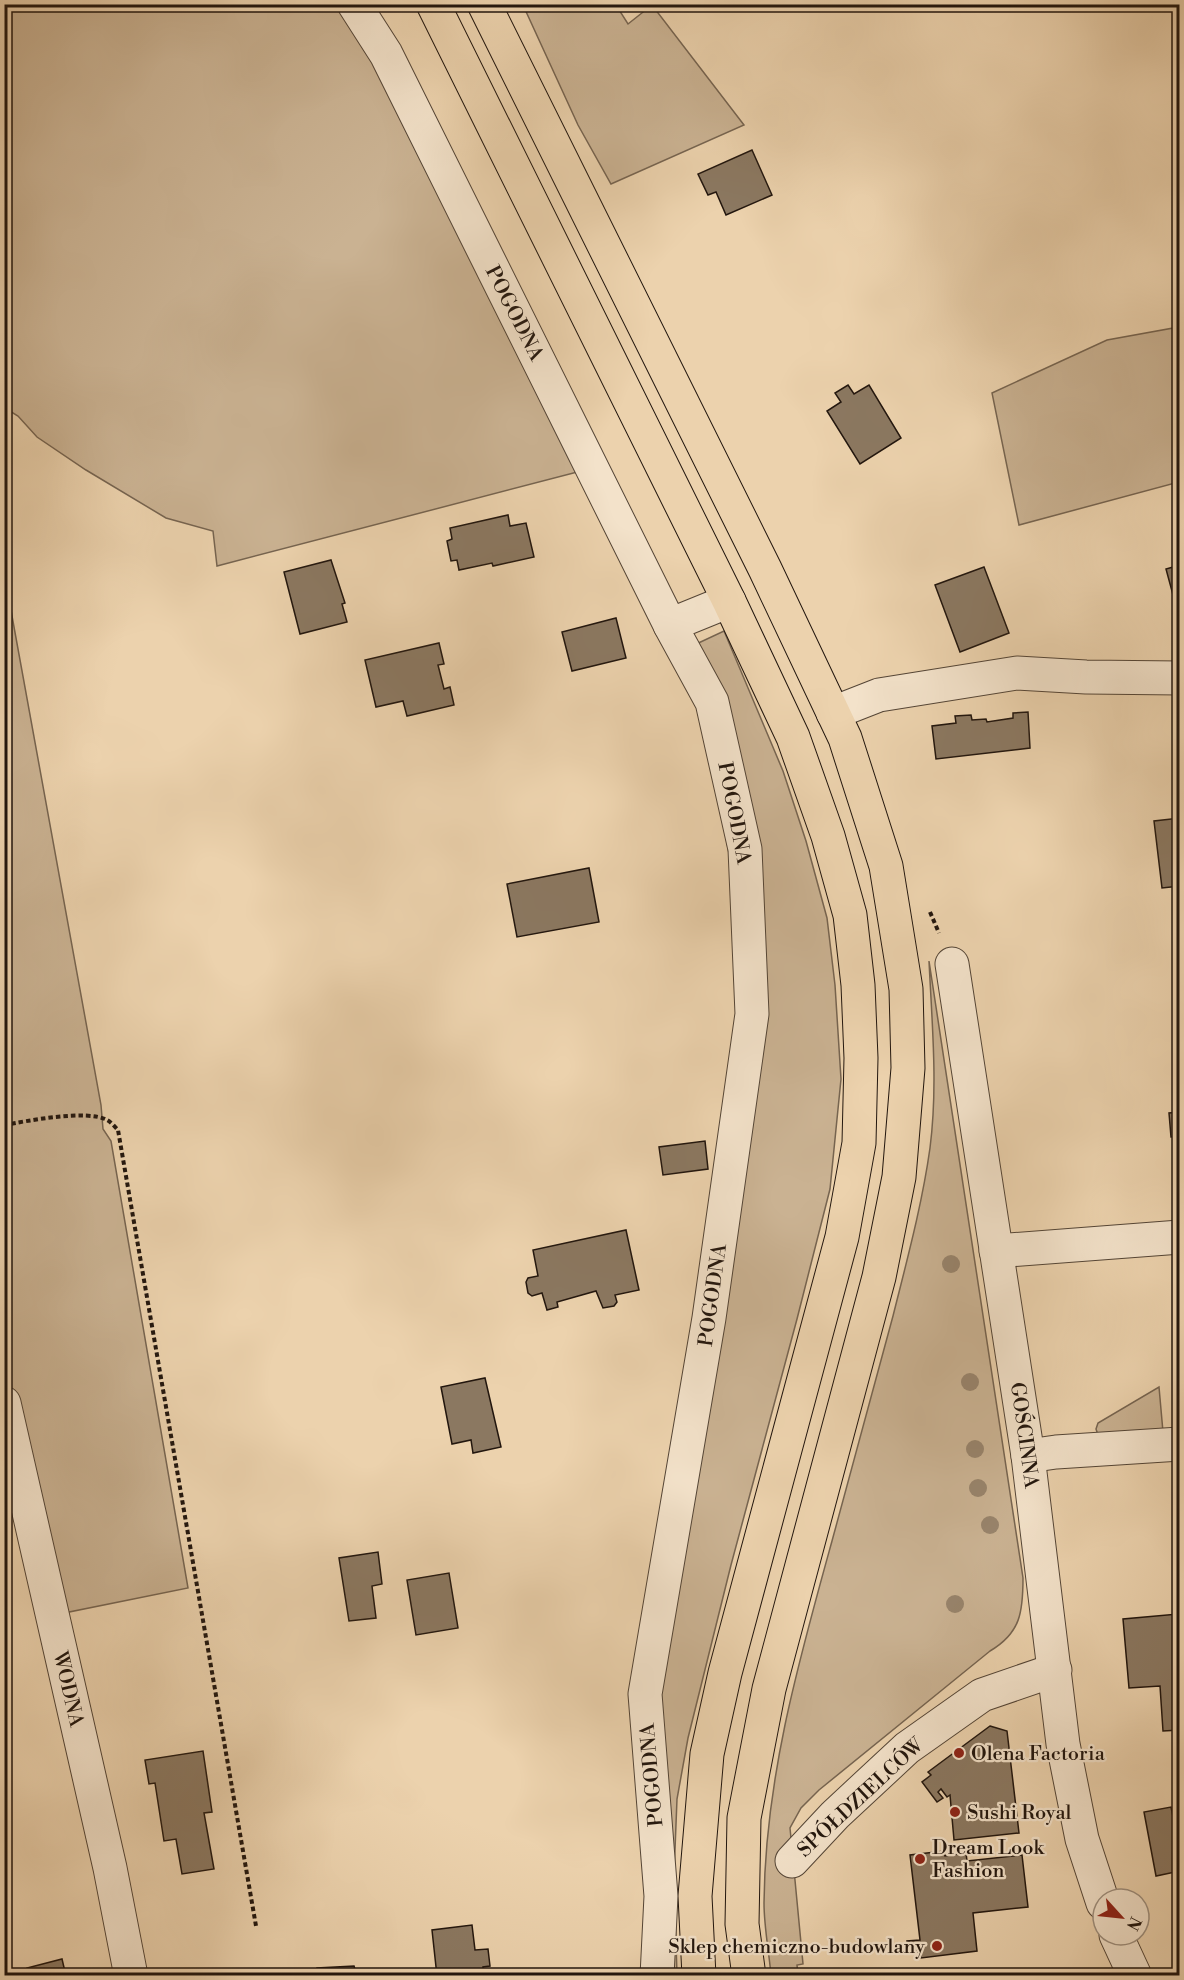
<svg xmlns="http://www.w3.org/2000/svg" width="1184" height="1980" font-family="'Libre Bodoni',serif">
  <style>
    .green { fill: #cab292; stroke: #766450; stroke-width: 1.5 }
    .building { fill: #8b7861; stroke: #22160e; stroke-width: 1.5 }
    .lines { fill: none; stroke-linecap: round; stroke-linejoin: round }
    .minor-casing { stroke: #544536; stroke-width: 35 }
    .major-casing { stroke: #22160e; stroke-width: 35 }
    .path { stroke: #22160e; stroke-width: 4; stroke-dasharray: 4.5 3; stroke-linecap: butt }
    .minor { stroke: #f3e2ca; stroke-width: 33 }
    .major { stroke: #ecd2ad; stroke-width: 33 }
    .tree { fill: #98846c }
    .poi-dot { fill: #8f2418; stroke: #f3e2ca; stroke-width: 2 }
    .labels { text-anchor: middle; stroke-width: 4.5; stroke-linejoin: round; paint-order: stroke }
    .street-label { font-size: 20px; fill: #22160e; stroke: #f3e2ca }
    .poi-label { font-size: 20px; fill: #22160e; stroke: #f3e2ca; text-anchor: start }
  </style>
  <rect width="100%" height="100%" fill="#ecd2ad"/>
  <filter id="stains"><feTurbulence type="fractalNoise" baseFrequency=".00333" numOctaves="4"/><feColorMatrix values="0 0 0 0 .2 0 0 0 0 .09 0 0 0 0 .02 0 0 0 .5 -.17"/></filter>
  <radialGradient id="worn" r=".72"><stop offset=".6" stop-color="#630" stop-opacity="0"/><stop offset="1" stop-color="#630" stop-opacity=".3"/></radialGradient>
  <g class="green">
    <polygon points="5,5 345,5 585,470 217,566 213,531 166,518 86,470 37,437 18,416 5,408"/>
    <polygon points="523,5 616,5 628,24 652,5 744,125 611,184 578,125"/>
    <polygon points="1179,327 1179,482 1019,525 992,393 1107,340"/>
    <polygon points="4,572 101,1105 103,1129 111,1141 188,1588 59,1614 4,1372"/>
    <polygon points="724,631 783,771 806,841 827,918 835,985 841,1079 830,1189 797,1319 731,1565 688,1738 677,1799 674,1875 677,1975 665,1976 653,1692 758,1017 692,646"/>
    <path d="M 929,961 L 1023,1578 C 1023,1611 1021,1633 990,1651 L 819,1790 L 801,1808 L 790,1828 L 803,1964 L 797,1965 L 798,1975 L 771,1975 C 769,1952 764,1927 764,1903 C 765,1779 799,1660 832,1541 C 853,1466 873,1391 893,1316 C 907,1260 922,1205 930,1148 C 938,1086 932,1024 929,961 Z"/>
    <polygon points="1159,1387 1163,1432 1098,1435 1096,1429 1098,1423"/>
  </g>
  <g class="building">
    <polygon points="752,150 772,195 726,215 716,192 708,195 698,174"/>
    <polygon points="848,385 854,394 869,385 901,438 860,464 827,411 841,402 835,393"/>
    <polygon points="508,515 510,526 526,523 534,557 493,566 492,563 459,570 457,560 451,561 447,541 452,539 450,528"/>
    <polygon points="331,560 345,603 342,604 347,622 300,634 284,572"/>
    <polygon points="1180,565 1180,615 1175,616 1173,606 1176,606 1166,569"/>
    <polygon points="984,567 1009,633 960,652 935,585"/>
    <polygon points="616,618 626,658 572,671 562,632"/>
    <polygon points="439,643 444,664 438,665 444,689 450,687 454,705 407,716 403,701 376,707 365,660"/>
    <polygon points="1028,712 1030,748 936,759 932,726 956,723 955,716 971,715 972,720 986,719 987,722 1013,718 1013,713"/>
    <polygon points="1180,818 1180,886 1162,888 1154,821"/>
    <polygon points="589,868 599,922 517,937 507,884"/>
    <polygon points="1180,1112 1180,1136 1171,1137 1169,1113"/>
    <polygon points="705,1141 708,1169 663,1175 659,1147"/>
    <polygon points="626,1230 639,1290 615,1295 617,1302 614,1306 603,1308 596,1291 557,1302 558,1307 547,1310 542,1293 532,1296 528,1293 526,1282 528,1278 538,1276 533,1250"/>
    <polygon points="485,1378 501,1447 473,1453 471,1440 452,1444 441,1387"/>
    <polygon points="378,1552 382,1584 372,1586 376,1618 349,1621 339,1558"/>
    <polygon points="449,1573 458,1628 416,1635 407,1580"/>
    <polygon points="1178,1614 1180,1730 1163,1731 1160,1686 1129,1688 1123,1619"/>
    <polygon points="990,1726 1007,1731 1019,1833 954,1840 950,1795 947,1797 941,1789 938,1792 943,1798 937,1802 922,1782 931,1775 928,1772"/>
    <polygon points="203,1751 212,1812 204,1813 214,1869 182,1874 176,1839 164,1841 155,1783 149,1784 145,1760"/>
    <polygon points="1171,1807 1180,1851 1180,1871 1156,1876 1144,1812"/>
    <polygon points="944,1851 945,1856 966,1853 967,1861 1022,1855 1028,1907 973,1913 977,1951 921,1958 921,1952 909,1953 907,1941 920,1940 910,1855"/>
    <polygon points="472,1925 475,1950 488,1949 490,1966 483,1967 484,1976 437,1976 432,1930"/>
    <polygon points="62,1959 66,1976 29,1976 27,1968"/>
    <polygon points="354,1966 357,1976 318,1976 317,1968"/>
  </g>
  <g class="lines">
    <g class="minor-casing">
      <g id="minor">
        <polyline points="354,4 386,54 670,625"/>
        <polyline points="833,713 879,695 1017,673 1086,677 1180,678"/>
        <polyline points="952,964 1028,1456 1063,1744 1082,1839 1103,1903"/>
        <polyline points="996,1251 1180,1237"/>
        <polyline points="4,1403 110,1868 131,1976"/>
        <polyline points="1028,1456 1056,1452 1180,1444"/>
        <polyline points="792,1861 835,1815 907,1748 982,1695 1055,1670"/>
        <polyline points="1116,1935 1135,1976"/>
        <polyline points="657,1976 661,1896 645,1694 709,1318 752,1014 745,849 712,702 670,625 729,601"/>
      </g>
    </g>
    <g class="major-casing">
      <g id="major">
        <polyline points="433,4 729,601 793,737 828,836 850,915 858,985 861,1058 859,1143 842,1237 725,1673 707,1754 695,1896 699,1976"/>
        <polyline points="484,4 765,569 845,738 886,866 906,989 908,1068 899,1177 879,1277 769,1689 744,1818 742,1924 749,1976"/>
      </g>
    </g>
    <g class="path">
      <polyline points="930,912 939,933"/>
      <path d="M 4,1125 C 27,1121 87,1109 107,1120 C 111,1122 115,1127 118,1130 L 256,1926"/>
    </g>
    <use href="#minor" class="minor"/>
    <use href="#major" class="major"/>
  </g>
  <g class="tree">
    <circle cx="951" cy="1264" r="9"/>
    <circle cx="970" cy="1382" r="9"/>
    <circle cx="975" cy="1449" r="9"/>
    <circle cx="978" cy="1488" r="9"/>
    <circle cx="990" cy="1525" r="9"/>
    <circle cx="955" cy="1604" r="9"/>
  </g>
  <g class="poi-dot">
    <circle cx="959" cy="1753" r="6"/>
    <circle cx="955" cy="1812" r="6"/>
    <circle cx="920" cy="1859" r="6"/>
    <circle cx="937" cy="1946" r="6"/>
  </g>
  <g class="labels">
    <g class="street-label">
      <text transform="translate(515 313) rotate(63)" y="7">POGODNA</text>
      <text transform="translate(735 813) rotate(79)" y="7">POGODNA</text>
      <text transform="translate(712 1295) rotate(-82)" y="7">POGODNA</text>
      <text transform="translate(1025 1435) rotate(82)" y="7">GOŚCINNA</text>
      <text transform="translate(69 1689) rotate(77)" y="7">WODNA</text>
      <text transform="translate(651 1775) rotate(-95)" y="7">POGODNA</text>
      <text transform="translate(860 1797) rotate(-43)" y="7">SPÓŁDZIELCÓW</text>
    </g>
    <g class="poi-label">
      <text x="971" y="1760">Olena Factoria</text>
      <text x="967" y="1819">Sushi Royal</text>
      <text x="932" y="1854">Dream Look<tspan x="932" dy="23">Fashion</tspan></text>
      <text x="925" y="1953" text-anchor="end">Sklep chemiczno-budowlany</text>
    </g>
  </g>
  <rect width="1184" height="1980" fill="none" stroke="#ecd2ad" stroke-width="24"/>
  <rect x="6" y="6" width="1172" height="1968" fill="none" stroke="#22160e" stroke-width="3"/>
  <rect x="12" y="12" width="1160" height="1956" fill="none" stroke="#22160e" stroke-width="1.5"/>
  <g transform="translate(1121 1917) rotate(117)"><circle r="28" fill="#f3e2ca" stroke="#9f907f" stroke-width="1.5"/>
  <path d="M0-4.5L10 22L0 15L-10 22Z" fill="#8f2418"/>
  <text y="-9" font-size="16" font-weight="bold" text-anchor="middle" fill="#22160e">N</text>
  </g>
  <rect width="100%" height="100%" filter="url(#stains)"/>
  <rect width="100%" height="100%" fill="url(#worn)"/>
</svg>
